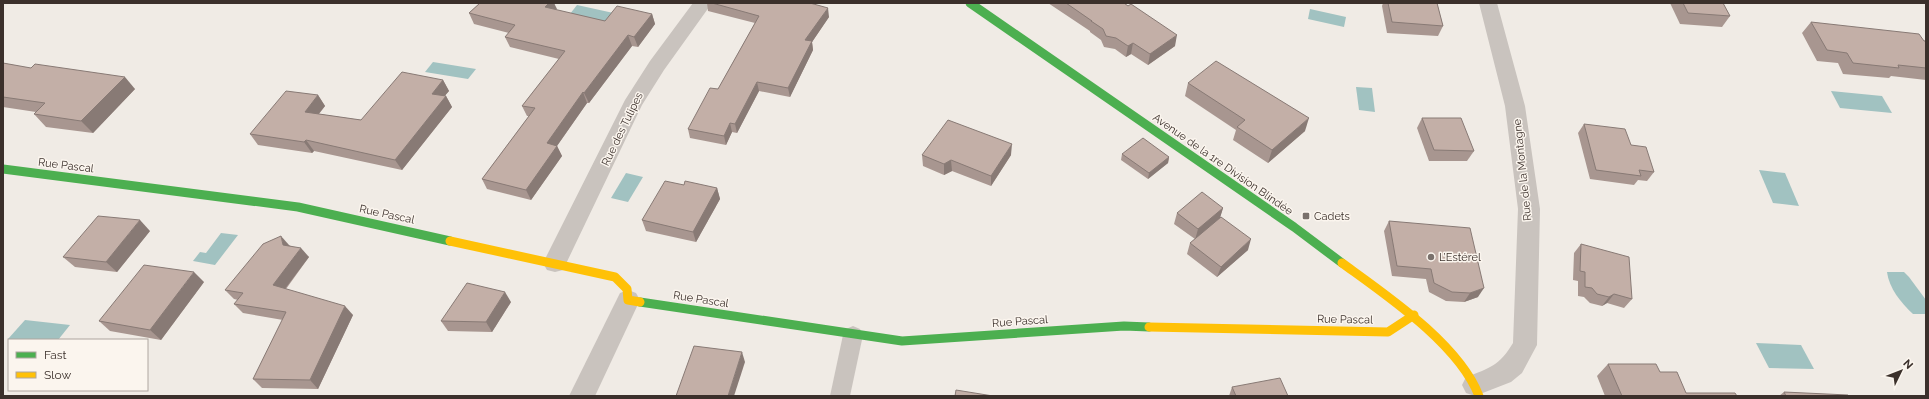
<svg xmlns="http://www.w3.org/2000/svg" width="1929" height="399" font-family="Raleway,sans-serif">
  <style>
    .water { fill: #a1c2c1 }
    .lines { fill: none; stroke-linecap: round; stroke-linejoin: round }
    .lane { fill: #c9c3be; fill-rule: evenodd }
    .street { fill: #c9c3be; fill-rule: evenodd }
    .fast { stroke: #4caf50; stroke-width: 9 }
    .slow { stroke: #ffc107; stroke-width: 9 }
    .wall { fill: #a89690 }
    .shaded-wall { fill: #887a75 }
    .building { fill: #c3afa7; stroke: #887a75 }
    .poi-dot { fill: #7a716c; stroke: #fbf5ee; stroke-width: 1.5 }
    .labels { text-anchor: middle; stroke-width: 3; stroke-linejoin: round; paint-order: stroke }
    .street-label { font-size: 11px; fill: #3b302b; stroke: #fbf5ee }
    .poi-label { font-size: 11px; fill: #3b302b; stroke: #fbf5ee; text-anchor: start }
  </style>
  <rect width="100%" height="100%" fill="#f0ebe5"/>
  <g class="water">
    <polygon points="577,5 618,14 610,23 570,14"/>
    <polygon points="1310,9 1346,17 1344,27 1308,19"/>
    <polygon points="433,62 476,69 468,79 425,72"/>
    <polygon points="1356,87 1372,88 1375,112 1359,110"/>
    <polygon points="1831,91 1882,96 1892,113 1840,108"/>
    <polygon points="1759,170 1785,173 1799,206 1773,203"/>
    <polygon points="626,173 643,177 628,202 611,198"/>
    <polygon points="221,233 238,235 215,265 193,261 200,252 206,253"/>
    <path d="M 1887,272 L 1904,272 L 1909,277 L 1926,300 L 1926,314 L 1913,314 C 1901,303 1889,288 1887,272 Z"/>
    <polygon points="25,320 70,325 58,340 8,339"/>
    <polygon points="1756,343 1801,345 1814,369 1769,368"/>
  </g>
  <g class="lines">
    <polygon class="lane" points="853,326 860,329 863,335 850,396 830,396 843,335 846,329"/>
    <g class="street">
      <polygon points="693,3 712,3 664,70 642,105 563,270 555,272 547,270 543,263 625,100 650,61"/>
      <path d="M 1479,3 L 1497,3 L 1525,106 L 1540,209 L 1537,345 L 1522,373 L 1511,382 L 1475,396 L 1466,393 L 1462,385 L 1466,377 C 1490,368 1499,366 1513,343 L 1518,209 L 1505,106 Z"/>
      <polygon points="628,290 636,293 640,300 595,396 569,396 620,293"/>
    </g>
    <g class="fast">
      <polyline points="970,3 1294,227 1342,263"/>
      <polyline points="3,169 298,207 450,241"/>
      <polyline points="640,302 902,341 1124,326 1149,327"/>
    </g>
    <g class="slow">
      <polyline points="450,241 615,277 627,289 628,300 640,302"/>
      <path d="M 1342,263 C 1386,295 1459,344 1479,396"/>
      <polyline points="1149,327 1388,332 1414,315"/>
    </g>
  </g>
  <g class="wall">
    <polygon points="480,3 554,3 556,10 605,21 652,14 655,24 638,47 632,46 589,103 587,103 557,146 562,156 531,200 487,189 482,179 529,116 527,116 522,106 559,59 510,47 505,37 509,33 474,24 469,13"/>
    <polygon points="707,3 810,3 829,17 812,42 813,50 790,97 759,91 737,133 732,132 726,145 690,138 688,129 718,89 755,23 708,11"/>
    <polygon points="1048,3 1124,3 1175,46 1148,65 1131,54 1126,57 1115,49 1104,47 1101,40 1090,32 1090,31"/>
    <polygon points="1383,3 1437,3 1443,26 1438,36 1387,33 1382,6"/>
    <polygon points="1670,3 1723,3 1730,16 1722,27 1680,24"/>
    <polygon points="1811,22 1926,41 1926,80 1891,76 1889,78 1843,74 1838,63 1817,61 1802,33"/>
    <polygon points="3,63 135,89 93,133 46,127 34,114 36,112 3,107"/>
    <polygon points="443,80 449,91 444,96 446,96 452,107 402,170 314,151 312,153 258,145 250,134 318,95 325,106 319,114 361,120"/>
    <polygon points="1188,83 1305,131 1268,163 1233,140 1236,130 1185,96"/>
    <polygon points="1422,118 1474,151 1467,161 1429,161 1417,128"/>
    <polygon points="1584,124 1631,145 1654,172 1647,181 1638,180 1634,185 1590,179 1578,133"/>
    <polygon points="1122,154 1169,157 1168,163 1148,179 1121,160"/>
    <polygon points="922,155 1011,155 991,186 952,171 944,175 923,166"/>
    <polygon points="684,185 717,188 720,199 696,242 646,231 642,220"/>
    <polygon points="1223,208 1220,217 1248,250 1217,277 1187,254 1190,243 1195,239 1174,224 1177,213"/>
    <polygon points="1389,221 1478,297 1464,302 1446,301 1429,292 1426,279 1392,276 1384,231"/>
    <polygon points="150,231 117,272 75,267 63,257"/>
    <polygon points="1581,244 1632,299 1624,308 1607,303 1602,306 1590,303 1584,297 1578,296 1578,281 1573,280 1574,253"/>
    <polygon points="289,245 309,257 286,289 353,315 318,389 262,388 253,379 283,320 243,313 234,304 238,300 234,299 225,290"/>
    <polygon points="204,282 161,340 110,331 99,321"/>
    <polygon points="511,302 492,332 448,331 441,321"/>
    <polygon points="1608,364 1686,393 1737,396 1605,396 1597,376"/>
    <polygon points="1232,387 1288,396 1229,396"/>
    <polygon points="1784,392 1848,396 1779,396"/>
  </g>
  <g class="shaded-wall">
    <polygon points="549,3 554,3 557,9 549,17 545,7"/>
    <polygon points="828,8 829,17 812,42 813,50 790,97 788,88 805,40"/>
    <polygon points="652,14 655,24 638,47 634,37"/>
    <polygon points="628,35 632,46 589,103 584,93"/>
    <polygon points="1177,35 1175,46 1148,65 1150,54"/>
    <polygon points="1133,43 1131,54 1126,57 1128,46"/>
    <polygon points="125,77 135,89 93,133 81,121"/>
    <polygon points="443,80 449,91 438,104 432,94"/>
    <polygon points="757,82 759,91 737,133 735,124"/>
    <polygon points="583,92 587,103 552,153 547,143"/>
    <polygon points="318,95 325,106 312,122 305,112"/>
    <polygon points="446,96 452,107 402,170 395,160"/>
    <polygon points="1309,118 1305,131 1268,163 1272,150"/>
    <polygon points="730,123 732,132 726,145 724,136"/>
    <polygon points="306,140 314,151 312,153 304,142"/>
    <polygon points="1012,144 1011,155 991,186 991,176"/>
    <polygon points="557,146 562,156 531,200 526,190"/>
    <polygon points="1169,157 1168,163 1148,179 1149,173"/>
    <polygon points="951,160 952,171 944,175 944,164"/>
    <polygon points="717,188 720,199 696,242 693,232"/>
    <polygon points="1223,208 1220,218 1195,240 1198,229"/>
    <polygon points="140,220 150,231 117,272 106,262"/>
    <polygon points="281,236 289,245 291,254 283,245"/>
    <polygon points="1251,239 1248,250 1217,277 1221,267"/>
    <polygon points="301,248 309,257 281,294 273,285"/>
    <polygon points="194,272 204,282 161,340 150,330"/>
    <polygon points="1484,288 1478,297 1464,302 1470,293"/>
    <polygon points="505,292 511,302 492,332 486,322"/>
    <polygon points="1614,294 1607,303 1602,306 1609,297"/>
    <polygon points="345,306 353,315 318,389 310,380"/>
    <polygon points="742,352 745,362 734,396 728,396"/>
  </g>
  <g class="building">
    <polygon points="480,3 549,3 545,7 605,21 617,6 652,14 634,37 628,35 584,93 583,92 547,143 557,146 526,190 482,179 535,108 522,106 565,51 505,37 515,25 469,13"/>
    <polygon points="712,3 810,3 828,8 805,40 812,41 788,88 757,82 735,124 730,123 724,136 688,129 710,88 718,89 759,16"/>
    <polygon points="1066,3 1124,3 1128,6 1131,4 1177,35 1150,54 1133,43 1128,46 1116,38 1106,36 1103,29 1091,21 1092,21"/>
    <polygon points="1388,3 1437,3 1443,26 1392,22"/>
    <polygon points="1683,3 1723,3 1730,16 1688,13"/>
    <polygon points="1811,22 1919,34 1924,41 1926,41 1926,68 1898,65 1899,68 1853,63 1847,53 1827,50"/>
    <polygon points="1216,61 1309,118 1272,150 1237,127 1245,120 1188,83"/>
    <polygon points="3,63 31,68 35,64 125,77 81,121 34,114 45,103 3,97"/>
    <polygon points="402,72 443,80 432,94 446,96 395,160 306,140 304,142 250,134 286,91 318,95 305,112 361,120"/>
    <polygon points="1422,118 1461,118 1474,151 1434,150"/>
    <polygon points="948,120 1012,144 991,176 951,160 944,164 922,155"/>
    <polygon points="1584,124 1625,129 1631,145 1646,147 1654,172 1639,170 1641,176 1596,170"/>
    <polygon points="1143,138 1169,157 1149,173 1122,154"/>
    <polygon points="665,181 684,185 685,181 717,188 693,232 642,220"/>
    <polygon points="1202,192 1223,208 1198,229 1177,213"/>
    <polygon points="98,216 140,220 106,262 63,257"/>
    <polygon points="1221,217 1251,239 1221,267 1190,243"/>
    <polygon points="1389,221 1470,228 1484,288 1470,293 1452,292 1434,283 1431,269 1397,266"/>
    <polygon points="281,236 283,245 301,248 273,285 345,306 310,380 253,379 286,312 234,304 243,293 225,290 263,244"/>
    <polygon points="1581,244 1629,257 1632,299 1614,294 1609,297 1597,294 1592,288 1585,287 1585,272 1580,271"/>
    <polygon points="144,265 194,272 150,330 99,321"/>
    <polygon points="467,283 505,292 486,322 441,321"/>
    <polygon points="694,346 742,352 728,396 676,396"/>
    <polygon points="1608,364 1656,364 1660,372 1677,372 1686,393 1735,393 1737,396 1622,396"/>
    <polygon points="1280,378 1288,396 1236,396 1232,387"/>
    <polygon points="956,390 993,396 955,396"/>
    <polygon points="1784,392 1848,395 1848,396 1786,396"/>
  </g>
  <g class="poi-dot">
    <rect x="1302" y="212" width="8" height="8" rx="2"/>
    <circle cx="1431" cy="257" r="4"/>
  </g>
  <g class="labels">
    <g class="street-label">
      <text transform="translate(622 129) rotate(-64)" y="4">Rue des Tulipes</text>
      <text transform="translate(1223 164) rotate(35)" y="4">Avenue de la 1re Division Blindée</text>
      <text transform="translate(66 165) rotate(7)" y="4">Rue Pascal</text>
      <text transform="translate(1522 170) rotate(-96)" y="4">Rue de la Montagne</text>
      <text transform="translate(387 214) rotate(12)" y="4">Rue Pascal</text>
      <text transform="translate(701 299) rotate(9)" y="4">Rue Pascal</text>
      <text transform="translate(1345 319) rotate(1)" y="4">Rue Pascal</text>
      <text transform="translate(1020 321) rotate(-4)" y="4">Rue Pascal</text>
    </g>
    <g class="poi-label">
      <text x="1314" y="220">Cadets</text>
      <text x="1439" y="261">L’Estérel</text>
    </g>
  </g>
  <rect width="1929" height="399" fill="none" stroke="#3b302b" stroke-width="8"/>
  <rect x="8" y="339" width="140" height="52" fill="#fbf5ee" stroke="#aea6a0"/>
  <rect x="16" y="352" width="20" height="6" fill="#4caf50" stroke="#aea6a0"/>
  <text x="44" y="359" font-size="12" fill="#3b302b">Fast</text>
  <rect x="16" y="372" width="20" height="6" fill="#ffc107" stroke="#aea6a0"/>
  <text x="44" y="379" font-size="12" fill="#3b302b">Slow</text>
  <g transform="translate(1901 371) rotate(47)" stroke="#fbf5ee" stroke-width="3" paint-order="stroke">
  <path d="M0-3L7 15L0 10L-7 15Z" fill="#3b302b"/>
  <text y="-6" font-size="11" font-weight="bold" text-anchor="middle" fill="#3b302b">N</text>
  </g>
</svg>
